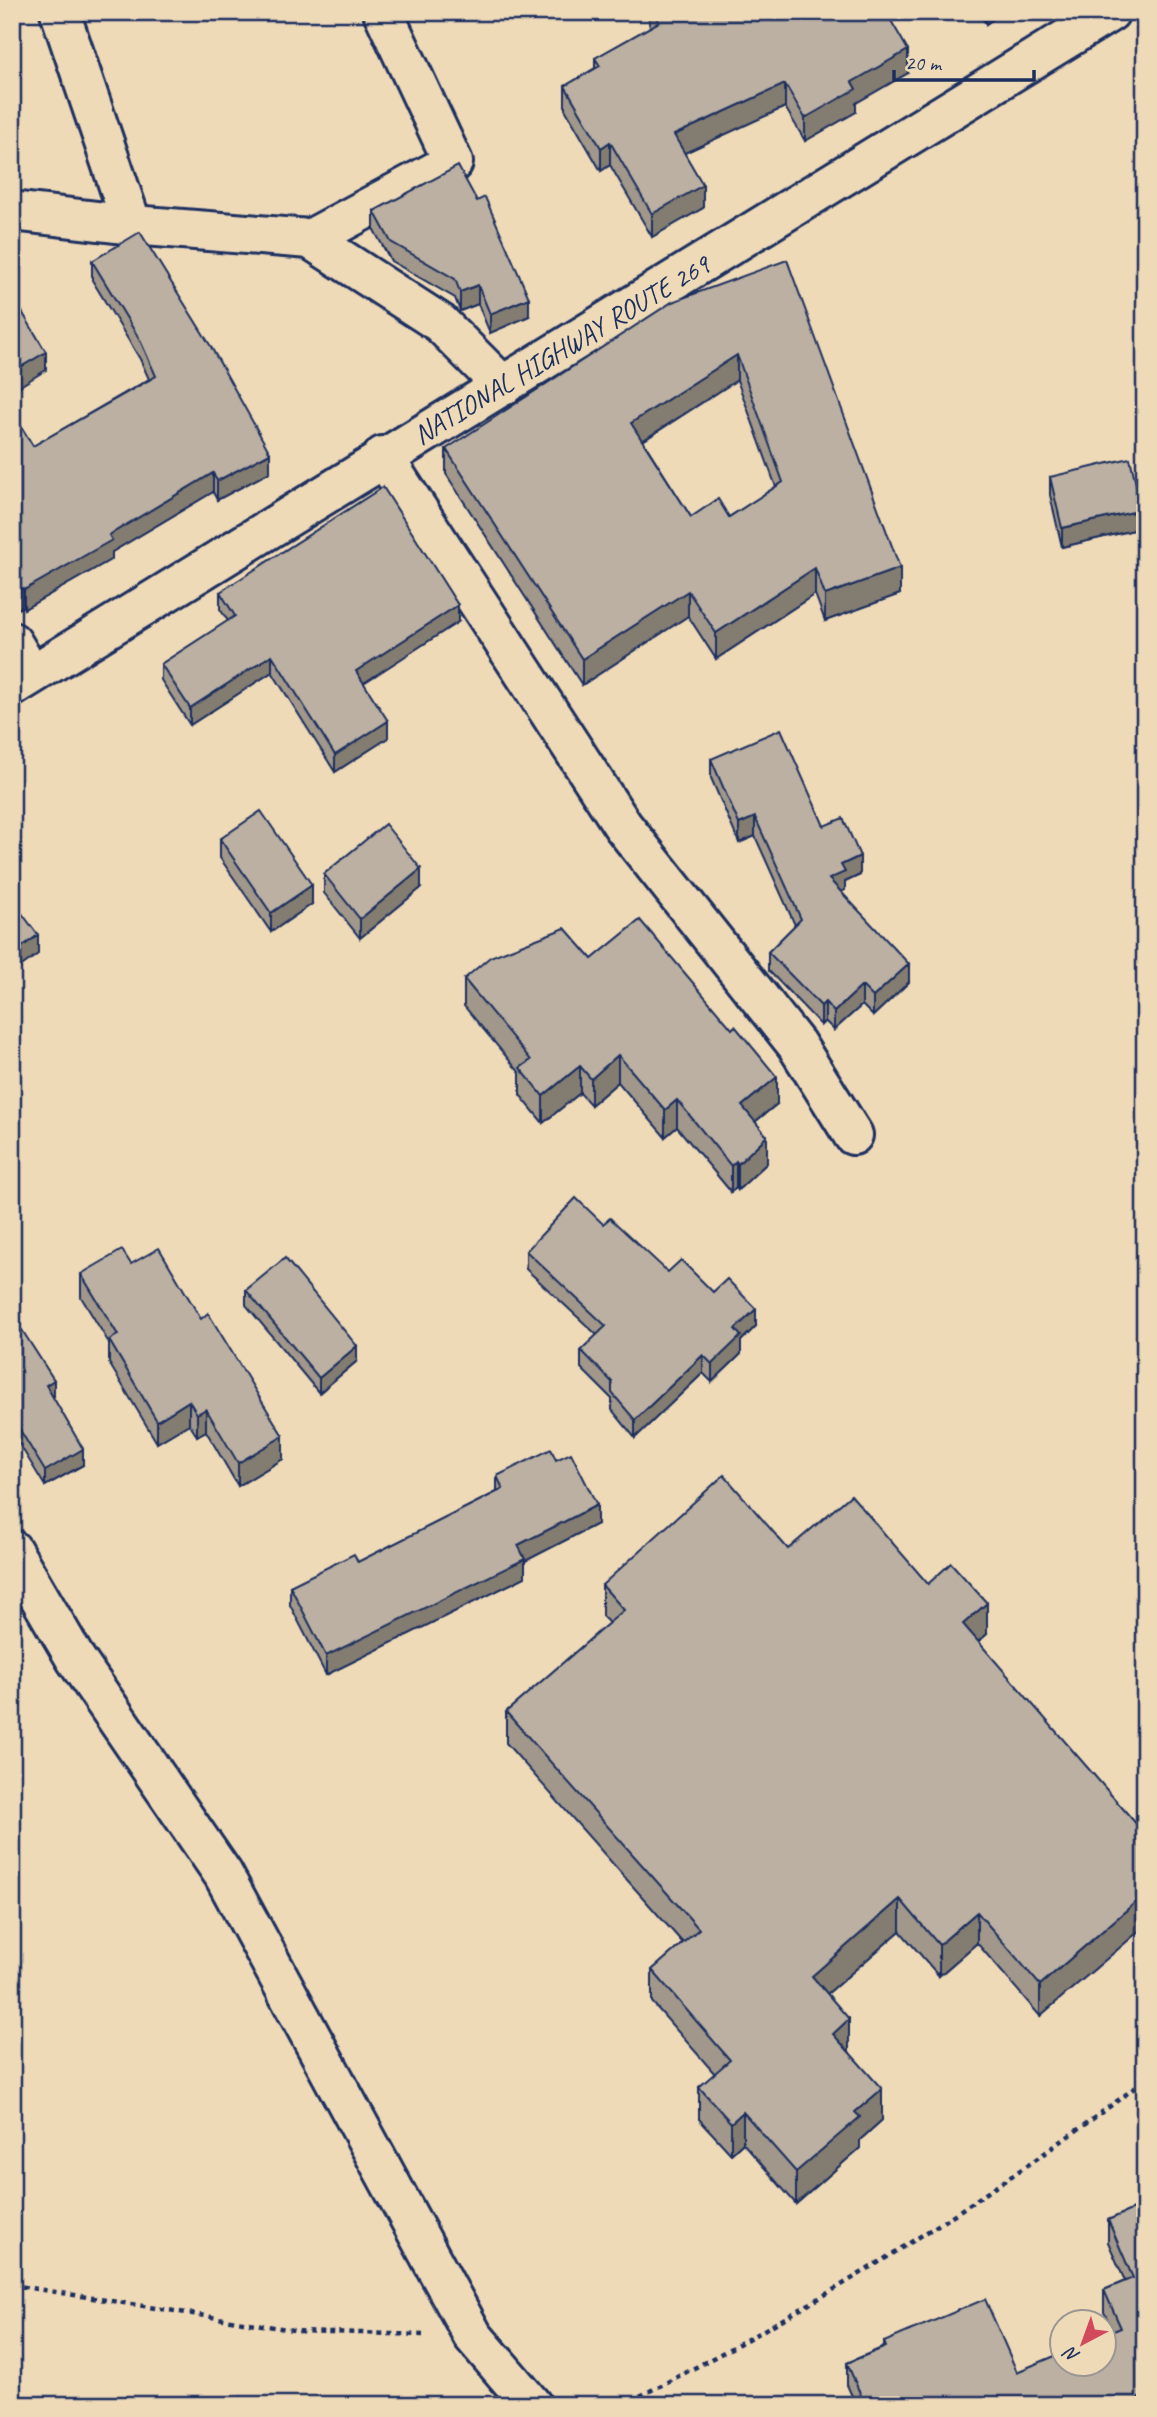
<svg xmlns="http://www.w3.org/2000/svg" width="1157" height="2417" font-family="Caveat,sans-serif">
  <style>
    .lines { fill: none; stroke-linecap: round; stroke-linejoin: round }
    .minor-casing { stroke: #1b2f5e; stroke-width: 44 }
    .highway-casing { stroke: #1b2f5e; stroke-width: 44 }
    .path { stroke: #1b2f5e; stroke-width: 4.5; stroke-dasharray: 5 5; stroke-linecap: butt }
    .minor { stroke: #efdab8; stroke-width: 38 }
    .highway { stroke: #efdab8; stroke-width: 38 }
    .wall { fill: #a1978b; stroke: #1b2f5e; stroke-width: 2; fill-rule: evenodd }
    .shaded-wall { fill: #837b71; stroke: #1b2f5e; stroke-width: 2 }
    .building { fill: #bbb0a2; stroke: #1b2f5e; stroke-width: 2; fill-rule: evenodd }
    .labels { text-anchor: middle; stroke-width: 5; stroke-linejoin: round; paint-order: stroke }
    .street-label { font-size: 28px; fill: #1b2f5e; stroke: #efdab8 }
  </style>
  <rect width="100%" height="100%" fill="#efdab8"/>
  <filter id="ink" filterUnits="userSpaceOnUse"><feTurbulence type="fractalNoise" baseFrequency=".0143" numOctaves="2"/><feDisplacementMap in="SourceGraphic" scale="14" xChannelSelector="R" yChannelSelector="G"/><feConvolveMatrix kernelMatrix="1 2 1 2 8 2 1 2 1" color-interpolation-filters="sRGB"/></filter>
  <g filter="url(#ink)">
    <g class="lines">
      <g class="minor-casing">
        <g id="minor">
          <polyline points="60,12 132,225"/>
          <polyline points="12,211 132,225 310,239 440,323 503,386"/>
          <polyline points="310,239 453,162 383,12"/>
          <polyline points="383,456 623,826 796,1044 853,1135"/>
          <polyline points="12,642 31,674"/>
          <polyline points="12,1550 75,1658 223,1874 473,2336 532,2405"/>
        </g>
      </g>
      <g class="highway-casing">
        <polyline id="highway" points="12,687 1110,12"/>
      </g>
      <g class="path">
        <polyline points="12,2285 299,2331 423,2335"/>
        <path d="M 622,2405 C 807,2313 981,2204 1145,2080"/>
      </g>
      <use href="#minor" class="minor"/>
      <use href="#highway" class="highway"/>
    </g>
    <g class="wall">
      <polygon points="649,12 886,12 908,73 856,103 856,112 805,141 785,107 684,153 703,208 652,237 610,165 601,171 565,109 565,86 595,68 595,58 650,27 649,23"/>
      <polygon points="978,12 1003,12 986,24"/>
      <polygon points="374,211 529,316 490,333 478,304 460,311 455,298 391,261 374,230"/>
      <path d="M 787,260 L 900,594 L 825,621 L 815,594 L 716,659 L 688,616 L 582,685 L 446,474 L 446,449 ZM 737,380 L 776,487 L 729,517 L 691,517 L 643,441 Z"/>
      <polygon points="92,261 270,472 217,500 213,492 112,552 112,559 24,609 23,606 12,612 12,412 33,446 149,379 140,359 92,280"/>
      <polygon points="1050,477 1142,528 1062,547 1050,495"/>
      <polygon points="220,592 458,622 363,683 388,738 335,772 272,672 190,725 161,680 161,664 228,621 220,609"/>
      <polygon points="711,759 824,826 860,875 845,882 845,890 841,892 909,982 873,1016 862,1005 834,1030 825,1021 821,1025 768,970 768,952 795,925 755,836 739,843 711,778"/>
      <polygon points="220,839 312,904 271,932 220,858"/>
      <polygon points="324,874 421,888 360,938 324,893"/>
      <polygon points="592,959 777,1104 755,1122 767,1163 738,1190 736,1188 731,1192 677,1127 665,1137 618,1082 591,1105 580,1093 543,1123 520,1095 520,1073 464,1006 464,979"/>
      <polygon points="603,1224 668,1272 713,1292 756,1326 741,1341 741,1354 712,1382 703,1373 635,1438 612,1410 612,1399 581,1368 581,1350 597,1335 526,1269 526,1251"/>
      <polygon points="131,1264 283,1459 238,1486 206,1431 197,1436 189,1424 157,1443 109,1363 109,1343 81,1297 81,1274"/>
      <polygon points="246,1290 357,1361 319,1393 246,1305"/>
      <polygon points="12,1336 54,1396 52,1397 83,1465 45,1486 12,1432"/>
      <polygon points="556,1460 597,1524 525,1561 525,1577 326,1675 290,1605 290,1586 358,1562 497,1492 497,1476"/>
      <polygon points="788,1549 928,1584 987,1634 978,1642 1145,1834 1040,2016 977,1943 939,1976 900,1931 827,1994 849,2051 882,2120 860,2140 860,2148 796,2204 743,2143 731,2154 699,2119 699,2087 715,2074 652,2002 652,1970 683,1943 506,1743 506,1712 609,1623 602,1616 602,1585"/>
      <polygon points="1145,2204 1145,2405 856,2405 847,2385 847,2363 884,2347 884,2342 1017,2372 1113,2332 1104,2312 1104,2290 1125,2281 1108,2242 1108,2220"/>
    </g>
    <g class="shaded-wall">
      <polygon points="989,12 1003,12 986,24 986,14"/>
      <polygon points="908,50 908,73 856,103 856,112 805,141 805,118 852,82"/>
      <polygon points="785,84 785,107 674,158 674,135"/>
      <polygon points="610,142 610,165 601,171 601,148"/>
      <polygon points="703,185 703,208 652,237 652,214"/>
      <polygon points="478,285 478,304 460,311 460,292"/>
      <polygon points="529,298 529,316 490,333 490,314"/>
      <polygon points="46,352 46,370 12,391 12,372"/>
      <polygon points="737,355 737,380 631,448 631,423"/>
      <polygon points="270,453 270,472 217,500 217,481"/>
      <polygon points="213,473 213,492 112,552 112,559 24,609 24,590 109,535"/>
      <polygon points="1142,510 1142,528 1062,547 1062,528"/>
      <polygon points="815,568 815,594 716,659 716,633"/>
      <polygon points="900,568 900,594 825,621 825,595"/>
      <polygon points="23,588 23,606 12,612 12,594"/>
      <polygon points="688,591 688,616 582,685 582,659"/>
      <polygon points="458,605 458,622 356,688 356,671"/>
      <polygon points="272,655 272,672 190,725 190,708"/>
      <polygon points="388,721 388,738 335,772 335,755"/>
      <polygon points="755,817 755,836 739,843 739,824"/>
      <polygon points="860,856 860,875 845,882 845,890 829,898 829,879 841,865"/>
      <polygon points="421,869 421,888 360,938 360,919"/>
      <polygon points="312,885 312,904 271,932 271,913"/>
      <polygon points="38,935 38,954 12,973 12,954"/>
      <polygon points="909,964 909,982 873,1016 873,997"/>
      <polygon points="862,986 862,1005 834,1030 834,1012"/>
      <polygon points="825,1002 825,1021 821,1025 821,1006"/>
      <polygon points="618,1055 618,1082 591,1105 591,1079"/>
      <polygon points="580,1066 580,1093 543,1123 543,1096"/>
      <polygon points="777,1077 777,1104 742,1132 742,1106"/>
      <polygon points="677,1100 677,1127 665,1137 665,1110"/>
      <polygon points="767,1136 767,1163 738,1190 738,1164"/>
      <polygon points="736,1161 736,1188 731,1192 731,1166"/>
      <polygon points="756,1309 756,1326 741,1341 741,1354 712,1382 712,1364 735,1329"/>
      <polygon points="357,1346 357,1361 319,1393 319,1378"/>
      <polygon points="703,1355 703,1373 635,1438 635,1420"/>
      <polygon points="54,1380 54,1396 46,1400 46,1385"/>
      <polygon points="189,1401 189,1424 157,1443 157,1421"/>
      <polygon points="206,1409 206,1431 197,1436 197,1414"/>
      <polygon points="283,1436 283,1459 238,1486 238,1463"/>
      <polygon points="83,1449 83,1465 45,1486 45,1471"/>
      <polygon points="597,1505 597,1524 525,1561 525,1577 326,1675 326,1656 518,1545"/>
      <polygon points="987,1603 987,1634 963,1655 963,1624"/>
      <polygon points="1145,1894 1145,1926 1040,2016 1040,1985"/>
      <polygon points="900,1899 900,1931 812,2007 812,1976"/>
      <polygon points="977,1912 977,1943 939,1976 939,1945"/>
      <polygon points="849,2019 849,2051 833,2065 833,2034"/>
      <polygon points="882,2089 882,2120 860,2140 860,2148 796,2204 796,2172 855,2112"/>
      <polygon points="743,2112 743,2143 731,2154 731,2123"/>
      <polygon points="1143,2396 1143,2405 1124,2405"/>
    </g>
    <g class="building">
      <polygon points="654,12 886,12 908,50 852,82 856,89 805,118 785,84 674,135 703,185 652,214 610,142 601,148 565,86 600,66 595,58 659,22"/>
      <polygon points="458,166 477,201 485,197 529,298 490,314 478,285 460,292 455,279 391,242 374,211"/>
      <polygon points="140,232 210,345 270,453 217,481 213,473 109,535 112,540 24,590 23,588 12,594 12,412 33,446 156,376 140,340 92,261"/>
      <path d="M 787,260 L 900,568 L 825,595 L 815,568 L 716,633 L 688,591 L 582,659 L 446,449 L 672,302 ZM 737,355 L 783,482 L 729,517 L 718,499 L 691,517 L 631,423 Z"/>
      <polygon points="12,295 46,352 12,372"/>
      <polygon points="1130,458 1142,510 1062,528 1050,477"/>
      <polygon points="383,487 458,605 356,671 388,721 335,755 272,655 190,708 161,664 235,616 220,592"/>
      <polygon points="781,729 824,826 843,818 860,856 841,865 845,872 829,879 909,964 873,997 862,986 834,1012 825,1002 821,1006 768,952 801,919 755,817 739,824 711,759"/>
      <polygon points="261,811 312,885 271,913 220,839"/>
      <polygon points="385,824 421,869 360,919 324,874"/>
      <polygon points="12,900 38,935 12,954"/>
      <polygon points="640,920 732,1029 735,1026 777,1077 742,1106 767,1136 738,1164 736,1161 731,1166 677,1100 665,1110 618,1055 591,1079 580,1066 543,1096 520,1068 531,1060 464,979 490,957 565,928 592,959"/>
      <polygon points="576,1198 603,1224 610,1218 668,1272 681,1260 713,1292 727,1279 756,1309 735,1329 741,1336 712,1364 703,1355 635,1420 612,1393 612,1382 581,1350 606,1326 526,1251"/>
      <polygon points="159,1248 201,1319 208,1313 283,1436 238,1463 206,1409 197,1414 189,1401 157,1421 109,1340 118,1335 81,1274 122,1250 131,1264"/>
      <polygon points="285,1258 357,1346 319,1378 246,1290"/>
      <polygon points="22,1330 54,1380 46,1385 83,1449 45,1471 12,1417 12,1336"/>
      <polygon points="551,1449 556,1460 571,1453 597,1505 518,1545 525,1559 326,1656 290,1586 354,1554 358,1562 503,1489 497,1476"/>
      <polygon points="724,1475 788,1549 851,1495 928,1584 951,1563 987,1603 963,1624 1145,1834 1145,1894 1040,1985 977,1912 939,1945 900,1899 812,1976 849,2019 833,2034 882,2089 855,2112 860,2117 796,2172 743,2112 731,2123 699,2087 730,2060 652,1970 699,1929 506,1712 624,1610 602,1585"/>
      <polygon points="1145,2204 1145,2401 1143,2396 1124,2405 865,2405 847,2363 886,2347 884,2342 985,2299 1017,2372 1062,2353 1062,2364 1104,2364 1104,2335 1121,2328 1104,2290 1133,2278 1108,2220"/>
    </g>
  </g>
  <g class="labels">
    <g class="street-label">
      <text transform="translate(561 349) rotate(-31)" y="10">NATIONAL HIGHWAY ROUTE 269</text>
    </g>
  </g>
  <rect width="1157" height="2417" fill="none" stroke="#efdab8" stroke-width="42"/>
  <rect x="21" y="21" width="1115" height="2375" fill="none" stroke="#1b2f5e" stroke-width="2.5" filter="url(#ink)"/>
  <g transform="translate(1083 2343) rotate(221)"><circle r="33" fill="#efdab8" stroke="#9a9694" stroke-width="2"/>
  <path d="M0-5L12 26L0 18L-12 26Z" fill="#d1495b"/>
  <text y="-10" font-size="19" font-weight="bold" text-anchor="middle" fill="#1b2f5e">N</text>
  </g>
  <path d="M894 70v10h140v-10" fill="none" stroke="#1b2f5e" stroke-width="3.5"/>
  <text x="905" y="70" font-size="21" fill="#1b2f5e" stroke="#efdab8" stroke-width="5" paint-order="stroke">20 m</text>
</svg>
